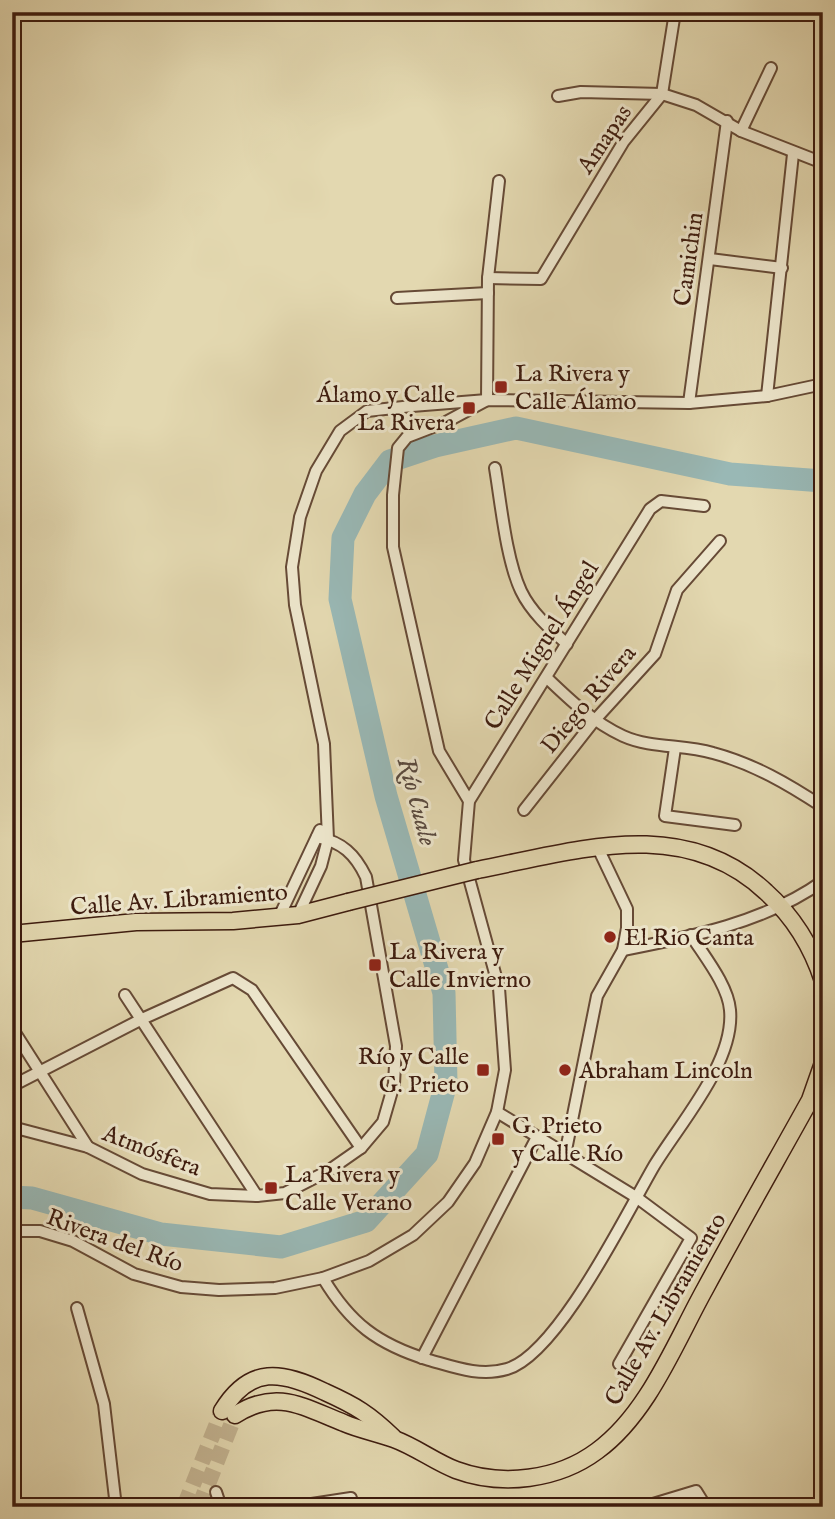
<svg xmlns="http://www.w3.org/2000/svg" width="835" height="1519" font-family="'IM FELL English',serif">
  <style>
    .lines { fill: none; stroke-linecap: round; stroke-linejoin: round }
    .river { stroke: #99b8b5; stroke-width: 23 }
    .primary-tunnel { stroke: #c2b290; stroke-width: 16; stroke-dasharray: 16 8; stroke-linecap: butt }
    .minor-casing { stroke: #664a36; stroke-width: 14 }
    .primary-casing { stroke: #3d1b0e; stroke-width: 19 }
    .minor { stroke: #ede6cc; stroke-width: 10 }
    .primary { stroke: #e3d8b0; stroke-width: 16 }
    .primary-bridge-casing { stroke: #3d1b0e; stroke-width: 19; stroke-linecap: butt }
    .primary-bridge { stroke: #e3d8b0; stroke-width: 16 }
    .poi-dot { fill: #8f2418; stroke: #ede6cc; stroke-width: 2.5 }
    .labels { text-anchor: middle; stroke-width: 6; stroke-linejoin: round; paint-order: stroke }
    .street-label { font-size: 24px; fill: #3d1b0e; stroke: #ede6cc }
    .poi-label { font-size: 24px; fill: #3d1b0e; stroke: #ede6cc; text-anchor: start }
    .water-label { font-size: 26px; font-style: italic; fill: #594a40; stroke: #ede6cc }
  </style>
  <rect width="100%" height="100%" fill="#e3d8b0"/>
  <filter id="stains"><feTurbulence type="fractalNoise" baseFrequency=".00286" numOctaves="4"/><feColorMatrix values="0 0 0 0 .2 0 0 0 0 .09 0 0 0 0 .02 0 0 0 .5 -.17"/></filter>
  <radialGradient id="worn" r=".72"><stop offset=".6" stop-color="#630" stop-opacity="0"/><stop offset="1" stop-color="#630" stop-opacity=".3"/></radialGradient>
  <g class="lines">
    <polyline class="river" points="12,1197 32,1198 161,1234 281,1247 366,1221 427,1154 446,1083 444,993 386,796 340,599 343,538 365,494 390,461 435,446 516,428 730,474 823,481"/>
    <g class="primary-tunnel">
      <polyline points="184,1507 222,1411"/>
      <polyline points="199,1507 235,1415"/>
    </g>
    <g class="minor-casing">
      <g id="minor">
        <polyline points="558,96 581,92 662,94 696,105 741,131 823,163"/>
        <polyline points="741,131 771,68"/>
        <polyline points="710,259 782,268"/>
        <polyline points="488,278 541,279 624,141 662,94 675,12"/>
        <polyline points="397,298 488,293"/>
        <polyline points="767,396 793,154"/>
        <polyline points="689,403 727,121"/>
        <path d="M 495,468 C 501,504 506,559 521,591 C 531,612 550,629 567,644"/>
        <path d="M 547,678 C 571,701 593,722 623,736 C 652,749 683,744 713,753 C 754,764 788,784 823,807"/>
        <polyline points="675,748 665,816 735,825"/>
        <polyline points="469,801 439,751 393,547 393,495 398,448 407,437 446,422 487,400 488,278 499,181"/>
        <polyline points="524,810 594,721 655,654 677,590 720,541"/>
        <polyline points="298,915 321,866 328,839 324,744 295,605 292,567 300,517 316,471 340,431 367,411 412,406 487,400 689,403 767,396 823,384"/>
        <polyline points="279,917 320,830"/>
        <path d="M 623,950 C 691,937 766,922 823,881"/>
        <polyline points="125,995 257,1196"/>
        <polyline points="12,1028 88,1147"/>
        <polyline points="12,1086 142,1019 233,978 252,990 361,1148"/>
        <polyline points="497,1112 636,1197 691,1238 619,1364"/>
        <path d="M 12,1127 L 88,1147 L 142,1174 L 210,1194 L 257,1196 L 285,1193 L 328,1171 L 361,1148 L 383,1122 L 394,1084 L 396,1046 L 366,877 C 355,854 342,842 317,837"/>
        <polyline points="565,1155 597,996 623,950 627,928 627,909 597,846"/>
        <polyline points="12,1231 40,1231 73,1241 134,1274 181,1287 219,1290 275,1288 323,1278 369,1261 413,1235 448,1202 475,1163 497,1112 505,1070 499,988 464,860 469,801 650,509 661,501 704,506"/>
        <path d="M 323,1278 C 350,1323 377,1344 429,1360 C 454,1367 480,1377 507,1369 C 558,1354 626,1214 654,1166 C 680,1123 735,1062 730,1010 C 728,985 704,956 691,935"/>
        <polyline points="77,1308 104,1404 116,1507"/>
        <polyline points="422,1358 537,1137"/>
        <polyline points="216,1492 221,1507"/>
        <polyline points="292,1507 351,1498 352,1507"/>
        <polyline points="643,1507 696,1491 706,1507"/>
      </g>
    </g>
    <g class="primary-casing">
      <g id="primary">
        <path d="M 477,870 C 576,851 683,814 766,892 C 792,915 812,947 823,981"/>
        <polyline points="12,934 136,922 233,921 298,915 348,902"/>
        <path d="M 222,1411 C 250,1365 282,1371 325,1392 C 356,1406 369,1414 393,1437"/>
        <path d="M 235,1415 C 277,1388 303,1407 344,1423 C 360,1430 378,1433 394,1439 C 416,1447 435,1462 456,1470 C 502,1487 558,1480 597,1451 C 648,1414 675,1343 705,1289 C 739,1226 775,1163 810,1100 L 823,1063"/>
      </g>
    </g>
    <use href="#minor" class="minor"/>
    <use href="#primary" class="primary"/>
    <g class="primary-bridge-casing">
      <polyline id="primary-bridge" points="348,902 477,870"/>
    </g>
    <use href="#primary-bridge" class="primary-bridge"/>
  </g>
  <g class="poi-dot">
    <rect x="494" y="380" width="14" height="14" rx="3.5"/>
    <rect x="462" y="401" width="14" height="14" rx="3.5"/>
    <circle cx="610" cy="937" r="7"/>
    <rect x="368" y="958" width="14" height="14" rx="3.5"/>
    <rect x="476" y="1063" width="14" height="14" rx="3.5"/>
    <circle cx="565" cy="1070" r="7"/>
    <rect x="491" y="1132" width="14" height="14" rx="3.5"/>
    <rect x="264" y="1181" width="14" height="14" rx="3.5"/>
  </g>
  <g class="labels">
    <g class="street-label">
      <text transform="translate(604 139) rotate(-56)" y="8">Amapas</text>
      <text transform="translate(688 259) rotate(-82)" y="8">Camichin</text>
      <text transform="translate(541 645) rotate(-58)" y="8">Calle Miguel Ángel</text>
      <text transform="translate(588 699) rotate(-50)" y="8">Diego Rivera</text>
      <text transform="translate(179 899) rotate(-4)" y="8">Calle Av. Libramiento</text>
      <text transform="translate(152 1150) rotate(21)" y="8">Atmósfera</text>
      <text transform="translate(115 1240) rotate(20)" y="8">Rivera del Río</text>
      <text transform="translate(665 1309) rotate(-60)" y="8">Calle Av. Libramiento</text>
    </g>
    <g class="poi-label">
      <text x="515" y="381">La Rivera y<tspan x="515" dy="28">Calle Álamo</tspan></text>
      <text x="455" y="402" text-anchor="end">Álamo y Calle<tspan x="455" dy="28">La Rivera</tspan></text>
      <text x="624" y="945">El Rio Canta</text>
      <text x="389" y="959">La Rivera y<tspan x="389" dy="28">Calle Invierno</tspan></text>
      <text x="469" y="1064" text-anchor="end">Río y Calle<tspan x="469" dy="28">G. Prieto</tspan></text>
      <text x="579" y="1078">Abraham Lincoln</text>
      <text x="512" y="1133">G. Prieto<tspan x="512" dy="28">y Calle Río</tspan></text>
      <text x="285" y="1182">La Rivera y<tspan x="285" dy="28">Calle Verano</tspan></text>
    </g>
    <g class="water-label">
      <text transform="translate(418 801) rotate(75)" y="9">Río Cuale</text>
    </g>
  </g>
  <rect width="835" height="1519" fill="none" stroke="#e3d8b0" stroke-width="42"/>
  <rect x="14" y="14" width="807" height="1491" fill="none" stroke="#3d1b0e" stroke-width="3.5"/>
  <rect x="21" y="21" width="793" height="1477" fill="none" stroke="#3d1b0e" stroke-width="2"/>
  <rect width="100%" height="100%" filter="url(#stains)"/>
  <rect width="100%" height="100%" fill="url(#worn)"/>
</svg>
